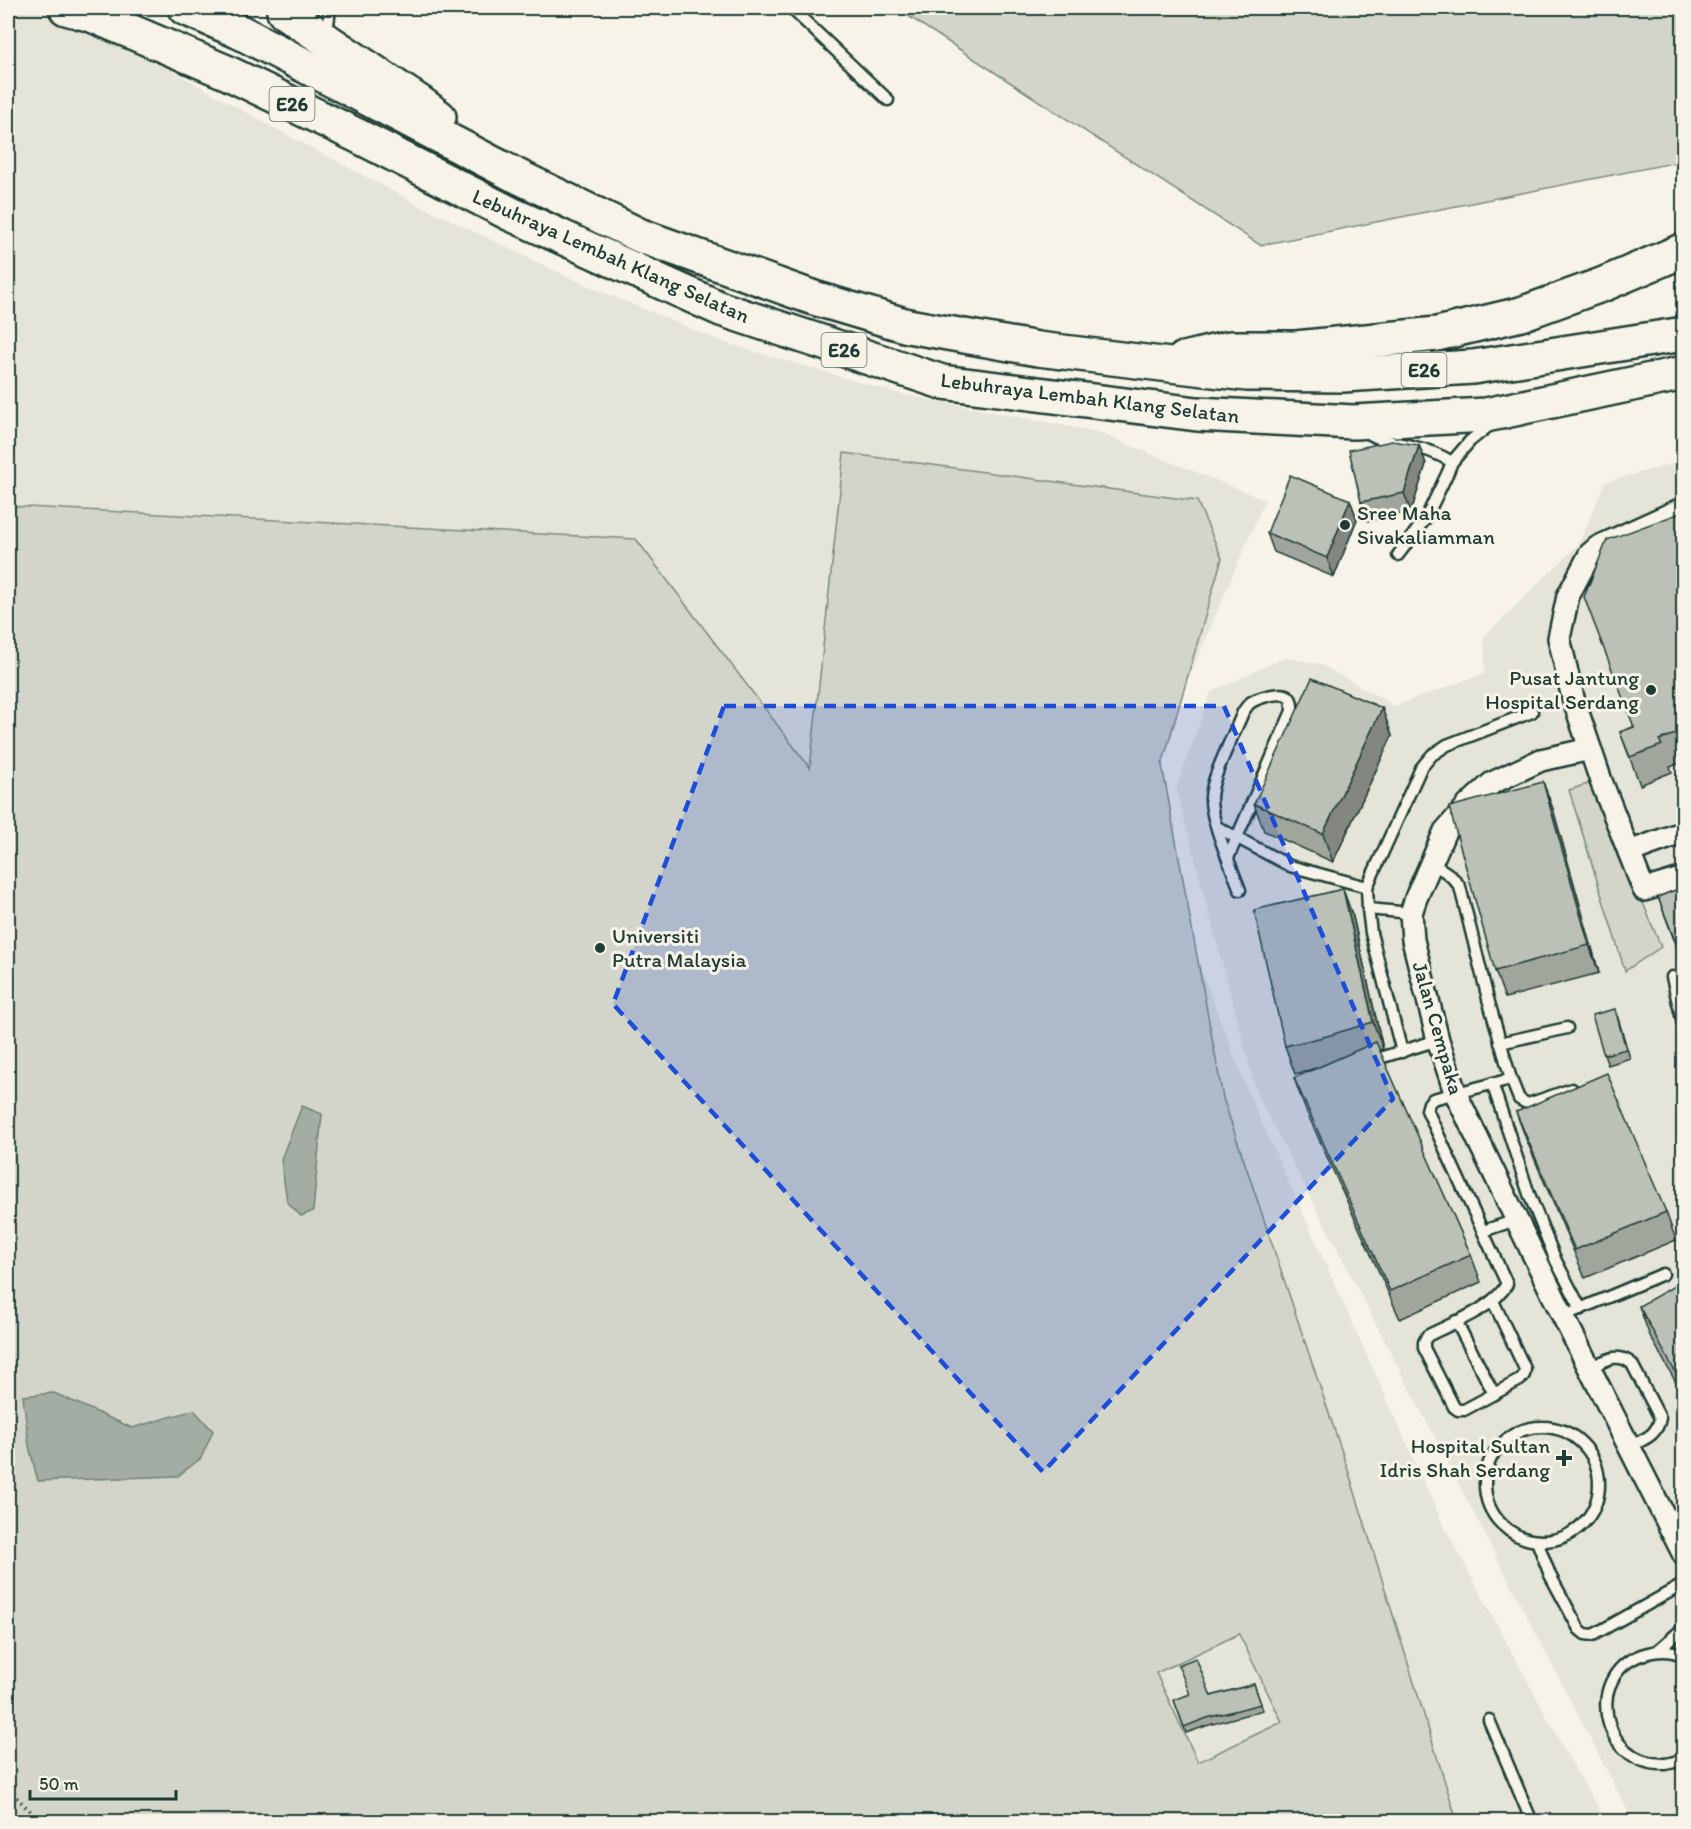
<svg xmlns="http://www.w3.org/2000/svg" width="1691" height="1829" font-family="Itim,sans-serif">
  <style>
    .built { fill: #e5e4d9 }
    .green { fill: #d3d5ca; stroke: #79897f; stroke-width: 1.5; fill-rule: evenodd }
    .water { fill: #a4ada3; stroke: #6f8077; stroke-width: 1.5 }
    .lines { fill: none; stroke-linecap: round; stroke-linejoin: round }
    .lane-casing { stroke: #1f3d34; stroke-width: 15 }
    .street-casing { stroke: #1f3d34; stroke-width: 26 }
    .highway-casing { stroke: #1f3d34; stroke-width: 38 }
    .path { stroke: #1f3d34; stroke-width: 4; stroke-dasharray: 1.5 4.5; stroke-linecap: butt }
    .lane { stroke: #f7f3e8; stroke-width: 10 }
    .street { stroke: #f7f3e8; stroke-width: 21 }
    .highway { stroke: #f7f3e8; stroke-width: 33 }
    .wall { fill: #a1a69d; stroke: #1f3d34; stroke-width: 1.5 }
    .shaded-wall { fill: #83877f; stroke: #1f3d34; stroke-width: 1.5 }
    .building { fill: #bbc1b6; stroke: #1f3d34; stroke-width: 1.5 }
    .marked { fill: #1d4ed8; fill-opacity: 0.2; stroke: #1d4ed8; stroke-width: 4.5; stroke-dasharray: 12 8; stroke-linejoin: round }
    .poi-dot { fill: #1f3d34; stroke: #f7f3e8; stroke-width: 2 }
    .labels { text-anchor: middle; stroke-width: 6; stroke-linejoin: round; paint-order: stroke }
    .shield { fill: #f7f3e8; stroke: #60746a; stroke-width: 1.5 }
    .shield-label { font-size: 20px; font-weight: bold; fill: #1f3d34 }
    .street-label { font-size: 21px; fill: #1f3d34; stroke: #f7f3e8 }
    .poi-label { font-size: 21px; fill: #1f3d34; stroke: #f7f3e8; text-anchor: start }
  </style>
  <rect width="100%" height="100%" fill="#f7f3e8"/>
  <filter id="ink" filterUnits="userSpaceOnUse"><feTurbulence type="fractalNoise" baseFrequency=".0167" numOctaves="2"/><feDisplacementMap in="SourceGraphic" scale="12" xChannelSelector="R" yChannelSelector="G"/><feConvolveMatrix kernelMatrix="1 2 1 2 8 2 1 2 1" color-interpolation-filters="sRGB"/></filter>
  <g filter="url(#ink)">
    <g class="built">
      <polygon points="8,8 62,8 270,126 421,206 581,283 723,342 896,393 1097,432 1265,500 1136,801 1249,1094 1443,1524 1571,1762 1606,1821 8,1822"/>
      <polygon points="1683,461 1683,1821 1633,1821 1257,1094 1176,788 1211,692 1284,658 1320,664 1395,706 1485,673 1484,637 1579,544 1605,482"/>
    </g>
    <g class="green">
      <polygon points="896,8 1683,8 1683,161 1260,245"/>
      <path d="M 844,453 L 1197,501 L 1222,558 L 1162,765 L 1223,1098 L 1349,1473 L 1457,1821 L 8,1821 L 8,506 L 636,539 L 810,768 ZM 1239,1634 L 1282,1722 L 1198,1762 L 1156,1673 Z"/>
      <polygon points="1594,782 1661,947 1625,971 1569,790"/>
    </g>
    <g class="water">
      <polygon points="302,1106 322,1114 313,1211 301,1216 287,1202 281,1159"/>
      <polygon points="54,1393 132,1428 194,1410 213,1431 201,1458 178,1476 38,1481 29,1446 23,1396"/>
    </g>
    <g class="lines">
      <g class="lane-casing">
        <g id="lane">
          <polyline points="791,8 888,100"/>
          <polyline points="327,34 330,8"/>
          <path d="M 1366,431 C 1380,442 1395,442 1411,446 C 1426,449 1439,454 1452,462"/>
          <polyline points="1398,555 1426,518 1448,472 1452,462 1470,441 1490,425"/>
          <polyline points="1217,827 1290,866 1367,887"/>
          <path d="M 1228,858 L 1292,711 C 1292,706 1293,701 1289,697 C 1283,690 1255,698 1249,704 C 1247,706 1245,709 1243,712 C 1235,733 1211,777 1211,798 C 1210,820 1232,868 1240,890"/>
          <path d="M 1431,864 C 1444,870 1452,875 1460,887 L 1488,999 L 1511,1079 L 1433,1099 L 1429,1103 L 1427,1110 L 1507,1284 C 1493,1309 1452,1323 1427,1336 L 1424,1342 L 1424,1348 L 1454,1407 L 1458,1410 L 1464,1410 L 1520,1380 L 1524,1375 L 1525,1369 L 1493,1301"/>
          <polyline points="1368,909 1371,933 1402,1052"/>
          <polyline points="1411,913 1368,909 1367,887 1421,768 1432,755 1447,745 1532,712"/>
          <polyline points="1672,977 1684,1028"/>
          <polyline points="1500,1043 1567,1028"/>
          <polyline points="1370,1061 1438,1040"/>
          <polyline points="1511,1079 1519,1099 1528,1104 1572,1089"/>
          <polyline points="1492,1083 1529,1194 1556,1261 1581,1309"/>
          <polyline points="1483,1231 1516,1220"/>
          <polyline points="1563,1316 1663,1274"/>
          <polyline points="1456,1321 1494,1394"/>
          <path d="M 1589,1368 C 1605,1361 1617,1351 1632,1364 L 1660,1418 C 1657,1436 1644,1439 1629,1447"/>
          <circle cx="1542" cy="1484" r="57"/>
          <polyline points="1537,1541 1550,1575 1579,1629 1585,1634 1593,1635 1684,1584"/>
          <polyline points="1657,1651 1679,1632 1684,1630"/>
          <path d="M 1684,1656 C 1672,1650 1660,1650 1648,1653 C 1582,1669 1599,1767 1666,1764 C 1671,1763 1678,1761 1684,1759"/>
          <polyline points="1489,1720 1532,1822"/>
        </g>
      </g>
      <g class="street-casing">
        <g id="street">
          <polyline points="1684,508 1598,547 1590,554 1568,596 1559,638 1573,698 1601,781 1644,890 1684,878"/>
          <polyline points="1590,749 1541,760 1492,783 1468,805 1445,831 1416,898 1411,913 1413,940 1438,1040 1455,1092 1563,1316 1684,1555"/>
          <polyline points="1629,852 1684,832"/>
        </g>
      </g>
      <g class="highway-casing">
        <g id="highway">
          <polyline points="66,8 92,15 226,72 358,136 511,214 721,309 942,382 1197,414 1354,422 1486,415 1684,373"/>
          <polyline points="185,8 240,32 515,175 641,236 814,298 908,326 1038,349 1162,364 1247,374 1343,375 1473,367 1684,334"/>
          <polyline points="284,12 419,102 439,117"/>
          <polyline points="1184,359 1230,348 1296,348 1437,334 1521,314 1604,284 1684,250"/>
        </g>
      </g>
      <polyline class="path" points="8,1789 41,1822"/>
      <use href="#lane" class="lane"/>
      <use href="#street" class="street"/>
      <use href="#highway" class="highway"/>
    </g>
    <g class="wall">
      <polygon points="1419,445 1426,464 1411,512 1368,521 1361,502"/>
      <polygon points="1350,500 1357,519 1334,577 1274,552 1267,533"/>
      <polygon points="1683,512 1683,762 1670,767 1672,772 1640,785 1620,732 1633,727"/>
      <polygon points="1382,708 1392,736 1333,862 1264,831 1254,804"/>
      <polygon points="1543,782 1553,809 1599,973 1505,998 1495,971"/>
      <polygon points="1683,887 1683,964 1658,897"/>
      <polygon points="1353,917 1383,1049 1379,1050 1471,1255 1481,1282 1400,1319 1304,1106 1294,1078 1316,1068 1295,1074 1285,1046"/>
      <polygon points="1618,1018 1630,1058 1608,1065 1604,1055"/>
      <polygon points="1516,1112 1666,1212 1676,1240 1585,1278 1526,1139"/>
      <polygon points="1683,1299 1683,1395 1649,1334 1639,1306"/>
      <polygon points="1254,1684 1263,1710 1209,1725 1186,1733 1174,1700 1211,1696"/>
    </g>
    <g class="shaded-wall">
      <polygon points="1419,445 1426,464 1411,512 1404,493"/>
      <polygon points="1350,500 1357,519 1334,577 1327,558"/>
      <polygon points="1382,708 1392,736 1333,862 1323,834"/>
      <polygon points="1543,782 1553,809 1599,973 1589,945"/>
      <polygon points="1343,889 1353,917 1383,1049 1373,1022"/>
    </g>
    <g class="building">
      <polygon points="1392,441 1419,445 1404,493 1361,502 1349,450"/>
      <polygon points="1290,475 1350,500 1327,558 1267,533"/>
      <polygon points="1683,512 1683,731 1659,740 1662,745 1630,757 1620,732 1634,727 1584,597 1607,540"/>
      <polygon points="1312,678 1382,708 1323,834 1254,804"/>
      <polygon points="1543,782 1589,945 1495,971 1449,807"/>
      <polygon points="1683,887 1683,941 1676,943 1658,897"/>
      <polygon points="1343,889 1373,1022 1327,1036 1285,1046 1254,910"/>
      <polygon points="1615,1009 1626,1049 1604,1055 1592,1015"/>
      <polygon points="1376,1042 1471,1255 1390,1291 1294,1078"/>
      <polygon points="1607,1073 1666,1212 1575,1250 1516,1112"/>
      <polygon points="1676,1285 1683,1299 1683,1386 1639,1306"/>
      <polygon points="1196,1658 1211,1696 1254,1684 1261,1704 1207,1718 1184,1727 1174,1700 1190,1694 1178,1665"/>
    </g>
  </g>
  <path class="marked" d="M 724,706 L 1224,706 L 1393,1099 L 1043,1472 L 613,1004 Z"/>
  <g class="poi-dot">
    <circle cx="1345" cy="525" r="6"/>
    <circle cx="1651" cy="690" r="6"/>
    <circle cx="600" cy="948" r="6"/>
    <path d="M1561 1449h6v6h6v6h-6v6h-6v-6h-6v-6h6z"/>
  </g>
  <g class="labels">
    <g class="shield">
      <rect x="269.5" y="87" width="45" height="34" rx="4.5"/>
      <rect x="821.5" y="333" width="45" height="34" rx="4.5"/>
      <rect x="1401.5" y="353" width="45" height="34" rx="4.5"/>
    </g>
    <g class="shield-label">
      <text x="292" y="111">E26</text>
      <text x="844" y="357">E26</text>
      <text x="1424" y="377">E26</text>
    </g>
    <g class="street-label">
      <text transform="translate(611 256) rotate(24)" y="7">Lebuhraya Lembah Klang Selatan</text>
      <text transform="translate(1090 398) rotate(7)" y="7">Lebuhraya Lembah Klang Selatan</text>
      <text transform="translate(1438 1028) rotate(74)" y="7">Jalan Cempaka</text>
    </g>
    <g class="poi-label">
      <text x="1357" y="520">Sree Maha<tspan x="1357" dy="24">Sivakaliamman</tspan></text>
      <text x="1639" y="685" text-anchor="end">Pusat Jantung<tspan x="1639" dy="24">Hospital Serdang</tspan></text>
      <text x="612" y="943">Universiti<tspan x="612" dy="24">Putra Malaysia</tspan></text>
      <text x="1550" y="1453" text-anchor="end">Hospital Sultan<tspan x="1550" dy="24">Idris Shah Serdang</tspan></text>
    </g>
  </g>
  <rect width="1691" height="1829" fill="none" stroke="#f7f3e8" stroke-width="30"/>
  <rect x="15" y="15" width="1661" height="1799" fill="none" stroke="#1f3d34" stroke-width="2" filter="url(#ink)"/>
  <path d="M30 1790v9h146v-9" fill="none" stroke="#1f3d34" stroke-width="3"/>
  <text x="39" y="1790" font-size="18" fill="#1f3d34" stroke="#f7f3e8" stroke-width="4.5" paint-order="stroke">50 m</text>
</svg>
